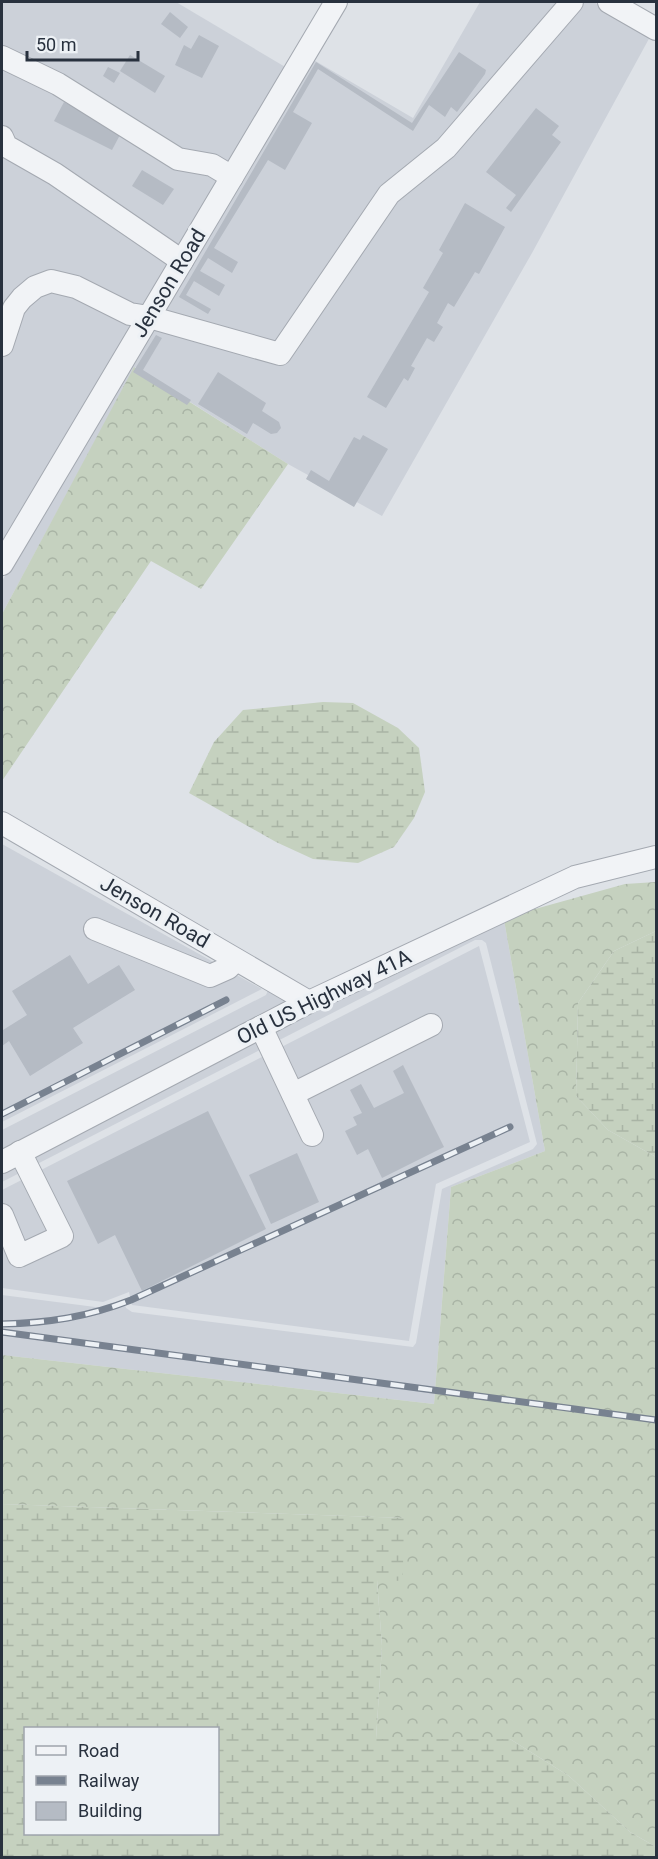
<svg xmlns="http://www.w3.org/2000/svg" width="658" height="1859" font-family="Roboto,sans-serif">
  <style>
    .built { fill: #ccd1d9 }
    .forest { fill: url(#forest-crowns) }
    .wetland { fill: url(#wetland-marsh); fill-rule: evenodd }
    .building { fill: #b5bbc4 }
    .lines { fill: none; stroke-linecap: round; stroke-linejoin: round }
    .minor-casing { stroke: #a4a9b1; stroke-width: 24 }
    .minor { stroke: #f1f3f6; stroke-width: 22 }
    .rail-casing { stroke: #788290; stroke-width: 7 }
    .rail { stroke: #edf1f5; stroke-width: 4.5; stroke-dasharray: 14; stroke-linecap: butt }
    .labels { text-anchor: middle; stroke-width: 6; stroke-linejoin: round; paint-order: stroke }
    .street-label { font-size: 21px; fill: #28313e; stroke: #edf1f5 }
  </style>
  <defs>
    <pattern id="forest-crowns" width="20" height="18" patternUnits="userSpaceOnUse" patternTransform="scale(1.5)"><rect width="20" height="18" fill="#c5d1bf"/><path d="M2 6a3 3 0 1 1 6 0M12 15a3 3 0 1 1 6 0" fill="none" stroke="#a9b4a5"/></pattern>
    <pattern id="wetland-marsh" width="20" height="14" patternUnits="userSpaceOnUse" patternTransform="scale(1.5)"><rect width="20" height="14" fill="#c5d1bf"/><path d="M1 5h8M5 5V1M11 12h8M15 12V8" fill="none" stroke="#a9b4a5"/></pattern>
  </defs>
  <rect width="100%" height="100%" fill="#dee2e7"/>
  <g class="built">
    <polygon points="2,2 176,2 287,68 2,547"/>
    <polygon points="480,2 594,2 651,35 532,253 382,516 288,464 135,367 2,614 2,581 312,59 413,118"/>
    <polygon points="2,844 262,989 2,1122"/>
    <polygon points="504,920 545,1151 451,1187 434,1404 2,1355 2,1295 103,1308 124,1302 126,1308 132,1312 413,1347 416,1343 442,1189 533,1149 537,1144 486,943 482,940 475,940 2,1182 2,1171 309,1011 313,1013 315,1008"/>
    <polygon points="479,946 530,1142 436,1184 409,1341 132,1305 129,1292 103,1302 2,1288 2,1190"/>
    <polygon points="269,988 292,1001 2,1152 2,1130 266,995"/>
  </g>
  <g class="forest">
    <polygon points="134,367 288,464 201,589 151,561 2,781 2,614"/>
    <polygon points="656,882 656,931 614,951 578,1003 576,1096 608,1130 656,1157 656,1847 630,1832 569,1776 510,1739 376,1739 382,1646 377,1580 405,1518 2,1504 2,1355 434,1404 451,1187 545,1151 504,920 517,914 625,884"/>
  </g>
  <g class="wetland">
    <polygon points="323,702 353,703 398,728 419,748 425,792 414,818 394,847 358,863 313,859 276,842 189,793 214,742 243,710"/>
    <polygon points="656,931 656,1157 608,1130 576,1096 578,1003 614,951"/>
    <path d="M 2,1504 L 406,1518 L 402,1581 L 377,1580 L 382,1646 L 376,1739 L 510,1739 L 569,1776 L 630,1832 L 656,1847 L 656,1857 L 2,1857 ZM 26,1728 L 218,1728 L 218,1834 L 26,1834 Z"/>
  </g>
  <g class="building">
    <polygon points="170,12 188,27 180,38 161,24"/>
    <polygon points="199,35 219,46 202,78 175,65 184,45 191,49"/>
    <polygon points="459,52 486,70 485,74 457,112 451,107 445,117 429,105 413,131 318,69 293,112 312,123 285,170 268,160 214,248 238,262 232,273 208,258 200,271 225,285 219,296 194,281 186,295 211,309 208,314 179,297 316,62 412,123"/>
    <polygon points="130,55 165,76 155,93 120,71"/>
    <polygon points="108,67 120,73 114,83 103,76"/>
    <polygon points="64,102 121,133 112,150 54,121"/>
    <polygon points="536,108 559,126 552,135 561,142 511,212 506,208 516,195 486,172"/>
    <polygon points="142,170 174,189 163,205 132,186"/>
    <polygon points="465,203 505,227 479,274 475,272 454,307 448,303 437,323 443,327 434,342 427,338 411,366 415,368 408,381 404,378 386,408 367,397 429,292 423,288 443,253 439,250"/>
    <polygon points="156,335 162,338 143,370 191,400 187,405 133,372"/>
    <polygon points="218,372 266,403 262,411 279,422 281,428 277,433 271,434 253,423 247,434 198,404"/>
    <polygon points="363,435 388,449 354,507 306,479 311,470 329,481 354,437 360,440"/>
    <polygon points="70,955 88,984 119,965 135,990 73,1028 83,1043 30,1076 9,1041 2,1046 2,1027 3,1030 27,1015 12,991"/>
    <polygon points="403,1065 444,1147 382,1178 368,1149 357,1155 345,1131 357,1125 353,1117 362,1113 350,1090 361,1084 374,1108 404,1093 393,1071"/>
    <polygon points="208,1111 266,1229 142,1291 115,1235 98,1244 67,1181"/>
    <polygon points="297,1153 319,1202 271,1224 249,1175"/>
  </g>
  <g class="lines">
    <g class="minor-casing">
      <g id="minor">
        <polyline points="609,2 656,29"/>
        <polyline points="2,57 58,84 178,159 212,165 232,177"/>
        <polyline points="2,137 6,146 55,174 182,261"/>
        <polyline points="2,345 14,308 22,298 35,287 51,281 76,287 130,314 149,317 280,354 389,194 446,148 572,2"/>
        <polyline points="2,564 336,2"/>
        <polyline points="2,823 309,1002"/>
        <polyline points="95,929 210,976 228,968 236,960"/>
        <polyline points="261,1027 312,1135"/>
        <polyline points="293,1094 431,1025"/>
        <polyline points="2,1162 309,1002 575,877 656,857"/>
        <polyline points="2,1215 19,1256 62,1236 20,1152"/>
      </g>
    </g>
    <use href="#minor" class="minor"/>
    <g class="rail-casing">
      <g id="rail">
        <polyline points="2,1114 226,1000"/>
        <path d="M 2,1324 C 48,1323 88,1317 131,1300 L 510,1127"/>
        <polyline points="2,1332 656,1420"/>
      </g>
    </g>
    <use href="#rail" class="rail"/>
  </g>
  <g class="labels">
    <g class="street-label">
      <text transform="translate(169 283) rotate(-59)" y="7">Jenson Road</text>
      <text transform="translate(155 912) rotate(30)" y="7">Jenson Road</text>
      <text transform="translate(324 997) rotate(-26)" y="7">Old US Highway 41A</text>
    </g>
  </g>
  <rect width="658" height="1859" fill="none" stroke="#28313e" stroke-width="6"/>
  <rect x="24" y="1727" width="195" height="108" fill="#edf1f5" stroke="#9ea4ac" stroke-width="1.5"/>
  <rect x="36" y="1746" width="30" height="9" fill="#f1f3f6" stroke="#9ea4ac" stroke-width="1.5"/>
  <text x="78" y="1757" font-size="18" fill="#28313e">Road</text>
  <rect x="36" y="1776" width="30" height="9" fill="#788290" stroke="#9ea4ac" stroke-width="1.5"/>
  <text x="78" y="1787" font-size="18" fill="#28313e">Railway</text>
  <rect x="36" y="1802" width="30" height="18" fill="#b5bbc4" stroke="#9ea4ac" stroke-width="1.5"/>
  <text x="78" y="1817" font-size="18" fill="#28313e">Building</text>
  <path d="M27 51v9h111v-9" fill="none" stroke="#28313e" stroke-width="3"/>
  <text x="36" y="51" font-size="18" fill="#28313e" stroke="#edf1f5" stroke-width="4.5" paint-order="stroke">50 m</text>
</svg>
